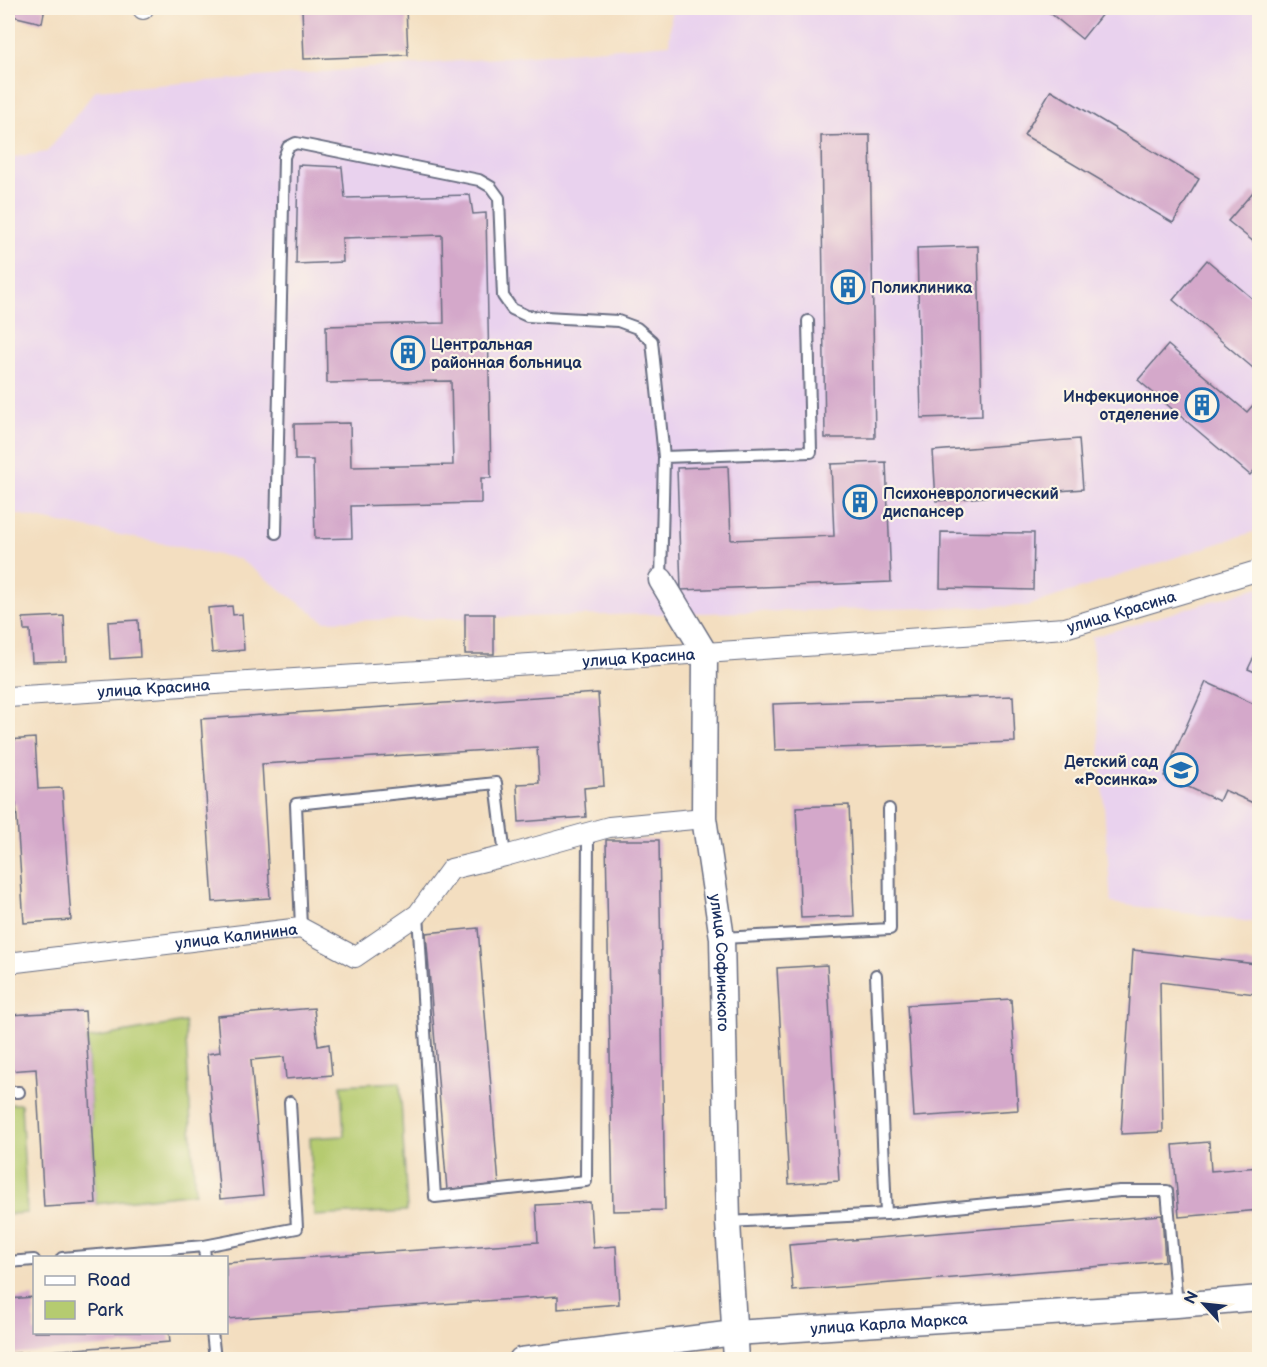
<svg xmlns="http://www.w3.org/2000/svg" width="1267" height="1367" font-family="'Balsamiq Sans',sans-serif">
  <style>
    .built { fill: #e9d2ee }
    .green { fill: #b5cb70; stroke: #687d67; stroke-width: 1.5 }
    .building { fill: #d4a8ca }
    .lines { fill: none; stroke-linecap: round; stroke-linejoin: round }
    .service-casing { stroke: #676c80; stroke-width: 14 }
    .minor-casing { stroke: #676c80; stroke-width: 22 }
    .tertiary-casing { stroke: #676c80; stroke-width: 27 }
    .service { stroke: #fff; stroke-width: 10 }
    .minor { stroke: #fff; stroke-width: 20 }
    .tertiary { stroke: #fff; stroke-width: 24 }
    .labels { text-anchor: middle; stroke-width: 4.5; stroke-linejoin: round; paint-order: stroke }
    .poi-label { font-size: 16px; font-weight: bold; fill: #1b2f5e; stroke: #fcf5e5; text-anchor: start }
    .street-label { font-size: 16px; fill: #1b2f5e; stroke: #fcf5e5 }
  </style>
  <rect width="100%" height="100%" fill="#fcf5e5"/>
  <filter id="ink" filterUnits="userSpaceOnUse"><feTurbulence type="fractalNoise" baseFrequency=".0167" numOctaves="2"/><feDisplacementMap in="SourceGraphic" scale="12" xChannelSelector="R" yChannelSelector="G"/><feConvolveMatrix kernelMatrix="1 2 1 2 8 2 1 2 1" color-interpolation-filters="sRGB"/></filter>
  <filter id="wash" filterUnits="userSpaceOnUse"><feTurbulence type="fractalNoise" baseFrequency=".008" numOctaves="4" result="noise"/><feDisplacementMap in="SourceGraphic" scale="24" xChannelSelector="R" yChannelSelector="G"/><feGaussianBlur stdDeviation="1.35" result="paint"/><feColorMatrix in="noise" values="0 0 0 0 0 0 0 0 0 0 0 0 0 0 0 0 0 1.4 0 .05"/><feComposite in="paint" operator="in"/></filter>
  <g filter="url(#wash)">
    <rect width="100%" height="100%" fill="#f3dec0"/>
    <g class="built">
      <polygon points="672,8 1259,8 1259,530 1027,606 324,621 239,559 12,513 9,454 8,454 8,158 47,152 96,90 669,44"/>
      <polygon points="1259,587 1259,923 1111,903 1092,637"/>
    </g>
    <g class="green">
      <polygon points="185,1022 195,1193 96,1204 87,1039"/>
      <polygon points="400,1082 407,1211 314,1216 310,1138 344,1136 341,1085"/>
      <polygon points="8,1104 21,1104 27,1213 8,1214"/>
    </g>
    <g id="blocks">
      <g class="building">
        <polygon points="8,8 45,8 42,23 8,15"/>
        <polygon points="336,8 406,8 408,55 304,59 302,9"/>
        <polygon points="1044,8 1096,8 1103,13 1082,39"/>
        <polygon points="1051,90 1199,179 1173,223 1024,135"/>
        <polygon points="870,135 875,438 825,438 821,136"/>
        <polygon points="298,165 342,167 345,198 470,195 473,214 486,213 491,478 481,478 481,503 351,506 352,538 315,539 313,460 295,460 294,424 350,423 351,467 453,465 451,381 327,383 326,326 444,323 442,235 342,238 343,262 296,264"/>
        <polygon points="1253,192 1260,198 1260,247 1228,221"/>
        <polygon points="978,246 982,416 921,418 917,248"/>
        <polygon points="1207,260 1260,305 1260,374 1173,300"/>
        <polygon points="1168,345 1247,412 1260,397 1260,464 1250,475 1138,380"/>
        <polygon points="1079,439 1083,489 936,501 933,451"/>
        <polygon points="886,462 891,582 681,590 677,468 728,466 731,540 834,536 831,464"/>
        <polygon points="941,532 1034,533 1033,590 940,588"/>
        <polygon points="232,606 233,615 242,614 244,650 212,653 208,608"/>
        <rect x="465" y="614" width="29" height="40"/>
        <polygon points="64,616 66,661 32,662 30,630 24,630 23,618"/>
        <polygon points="138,620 140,657 110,659 108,622"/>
        <polygon points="1260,644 1260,674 1248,669"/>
        <polygon points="1206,682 1254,704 1260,691 1260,806 1224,790 1219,801 1164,776"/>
        <polygon points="598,693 604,786 584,788 586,817 519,822 517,784 539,783 537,747 262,764 270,898 213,902 201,719"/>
        <polygon points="1013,696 1015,742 775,750 773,704"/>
        <polygon points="35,738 38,789 62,788 71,920 24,923 16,804 8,805 8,740"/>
        <polygon points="849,805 854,916 801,918 796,807"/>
        <polygon points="606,840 659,840 665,1210 613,1211"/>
        <polygon points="478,928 499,1185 447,1190 426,933"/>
        <polygon points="1133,950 1256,964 1255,994 1160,982 1163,1132 1121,1134"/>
        <polygon points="827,965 839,1181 789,1184 777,968"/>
        <polygon points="1011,999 1018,1110 914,1117 907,1005"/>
        <polygon points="314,1008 318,1046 329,1044 332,1075 286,1079 284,1057 251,1060 263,1195 220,1199 207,1054 220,1052 217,1016"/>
        <polygon points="85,1011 96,1204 44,1207 36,1069 8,1071 8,1015"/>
        <polygon points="1209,1142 1211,1171 1260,1167 1260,1210 1179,1217 1173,1145"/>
        <polygon points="590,1202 593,1248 616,1246 619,1304 558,1309 558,1296 226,1319 226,1263 538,1242 536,1205"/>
        <polygon points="1162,1215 1165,1261 793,1291 789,1245"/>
        <polygon points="34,1297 34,1332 169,1332 170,1342 8,1354 8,1299"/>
      </g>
    </g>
  </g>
  <g filter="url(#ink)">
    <use href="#blocks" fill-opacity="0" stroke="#676c80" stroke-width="1.5"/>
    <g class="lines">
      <g class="service-casing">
        <g id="service">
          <polyline points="276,533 284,157 288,147 296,143 479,180 491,187 499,198 503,296 512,309 527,316 618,321 637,328 652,341 664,457"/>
          <polyline points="661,580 664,457 811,452 808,321"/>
          <polyline points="418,914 435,1197 586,1181 588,833"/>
          <polyline points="301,928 296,804 496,783 505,856"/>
          <polyline points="722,938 890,929 889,809"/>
          <polyline points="876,975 886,1214"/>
          <polyline points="8,1092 19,1092"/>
          <polyline points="728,1222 886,1214 1120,1191 1167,1191 1177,1305"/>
          <polyline points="62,1258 204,1246"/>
          <polyline points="205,1258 204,1246 297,1228 290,1102"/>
          <polyline points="8,1262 34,1260"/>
          <polyline points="212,1332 215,1360"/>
        </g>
      </g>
      <g class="minor-casing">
        <g id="minor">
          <polyline points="143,9 143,8"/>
          <path id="s1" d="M 8,697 L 705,653 L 1065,628 L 1260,570"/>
          <path id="s2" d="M 8,963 L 301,928 L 355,957 L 418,914 L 451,869 L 505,856 L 609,827 L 704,818"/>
        </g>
      </g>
      <g class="tertiary-casing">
        <g id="tertiary">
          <path id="s3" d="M 661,580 L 705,653 L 704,818 L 722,938 L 728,1222 L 736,1360"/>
          <path id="s4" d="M 521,1360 L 734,1333 L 1177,1305 L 1260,1298"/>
        </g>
      </g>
      <use href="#service" class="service"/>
      <use href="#minor" class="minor"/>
      <use href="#tertiary" class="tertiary"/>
    </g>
  </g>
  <defs>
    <g id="building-ring" transform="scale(1.725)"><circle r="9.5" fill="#fcf5e5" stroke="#1f6fb2" stroke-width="1.5"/><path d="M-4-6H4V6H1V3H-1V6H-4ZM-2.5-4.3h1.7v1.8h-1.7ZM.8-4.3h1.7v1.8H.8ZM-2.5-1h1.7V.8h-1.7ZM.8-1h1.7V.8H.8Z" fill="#1f6fb2"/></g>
    <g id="school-ring" transform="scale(1.725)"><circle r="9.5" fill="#fcf5e5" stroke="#1f6fb2" stroke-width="1.5"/><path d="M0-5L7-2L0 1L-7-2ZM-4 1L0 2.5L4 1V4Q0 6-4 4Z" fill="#1f6fb2"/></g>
  </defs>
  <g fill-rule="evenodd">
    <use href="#building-ring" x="848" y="287"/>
    <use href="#building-ring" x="408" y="353"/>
    <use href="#building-ring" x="1202" y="405"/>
    <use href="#building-ring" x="860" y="502"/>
    <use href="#school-ring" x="1181" y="770"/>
  </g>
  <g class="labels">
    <g class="poi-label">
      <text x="871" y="293">Поликлиника</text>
      <text x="431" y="350">Центральная<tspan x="431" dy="18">районная больница</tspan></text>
      <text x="1179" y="402" text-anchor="end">Инфекционное<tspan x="1179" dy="18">отделение</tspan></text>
      <text x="883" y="499">Психоневрологический<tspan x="883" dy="18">диспансер</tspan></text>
      <text x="1158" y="767" text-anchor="end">Детский сад<tspan x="1158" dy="18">«Росинка»</tspan></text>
    </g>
    <g class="street-label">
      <text dy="6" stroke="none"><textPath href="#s1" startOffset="1118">улица Красина</textPath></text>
      <text dy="6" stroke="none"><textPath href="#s1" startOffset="632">улица Красина</textPath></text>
      <text dy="6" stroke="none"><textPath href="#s1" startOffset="146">улица Красина</textPath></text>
      <text dy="6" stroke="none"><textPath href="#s2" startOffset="230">улица Калинина</textPath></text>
      <text dy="6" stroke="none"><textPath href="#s3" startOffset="396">улица Софинского</textPath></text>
      <text dy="6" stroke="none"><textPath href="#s4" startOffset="370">улица Карла Маркса</textPath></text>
    </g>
  </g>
  <rect width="1267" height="1367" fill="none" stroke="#fcf5e5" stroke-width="30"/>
  <rect x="33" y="1256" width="195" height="78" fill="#fcf5e5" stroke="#a2a6af" stroke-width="1.5"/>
  <rect x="45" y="1276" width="30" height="9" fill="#ffffff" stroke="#a2a6af" stroke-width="1.5"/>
  <text x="87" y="1286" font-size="18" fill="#1b2f5e">Road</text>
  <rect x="45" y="1301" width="30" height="18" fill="#b5cb70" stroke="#a2a6af" stroke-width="1.5"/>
  <text x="87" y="1316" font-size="18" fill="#1b2f5e">Park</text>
  <g transform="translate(1204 1304) rotate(297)" stroke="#fcf5e5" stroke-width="4.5" paint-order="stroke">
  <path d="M0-4.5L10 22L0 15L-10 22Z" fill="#1b2f5e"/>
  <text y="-9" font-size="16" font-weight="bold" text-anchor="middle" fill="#1b2f5e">N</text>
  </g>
</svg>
